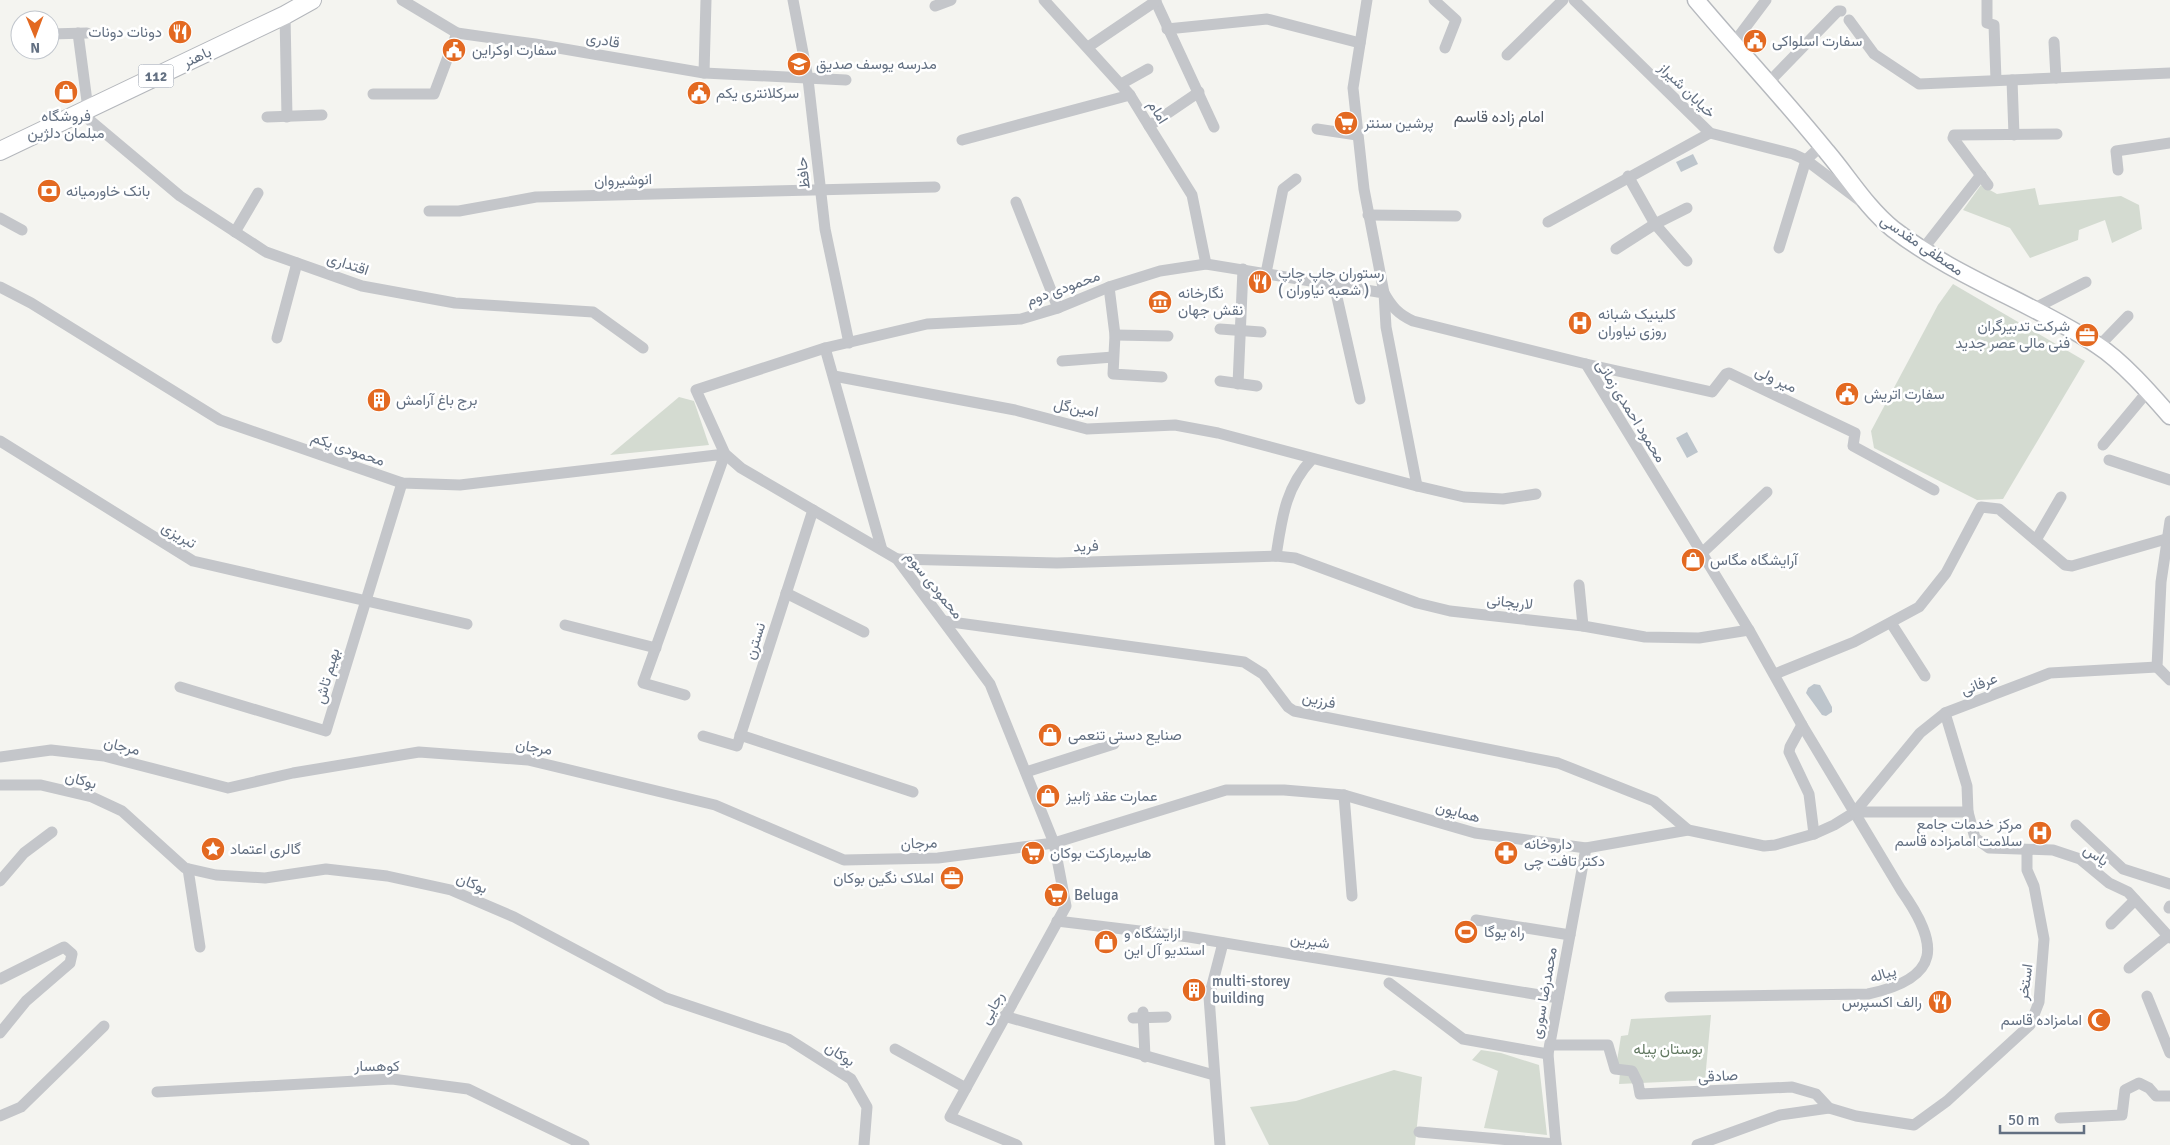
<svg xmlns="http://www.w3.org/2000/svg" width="2170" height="1145" font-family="Signika,Vazirmatn,sans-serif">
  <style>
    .green { fill: #d4dbd1 }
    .water { fill: #bdc5cc }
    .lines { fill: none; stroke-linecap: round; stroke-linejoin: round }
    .secondary-casing { stroke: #b6b9be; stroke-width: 19 }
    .primary-casing { stroke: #b4b7bc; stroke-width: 20 }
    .minor { stroke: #c4c6ca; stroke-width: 11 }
    .secondary { stroke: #fff; stroke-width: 16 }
    .primary { stroke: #fff; stroke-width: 18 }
    .labels { text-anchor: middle; stroke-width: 5; stroke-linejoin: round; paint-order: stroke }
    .shield { fill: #fff; stroke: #929ba8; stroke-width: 1 }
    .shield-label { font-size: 14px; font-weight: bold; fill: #637082 }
    .poi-label { font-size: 15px; fill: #637082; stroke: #fff; text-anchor: start }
    .street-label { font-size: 15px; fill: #637082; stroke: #fff }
    .park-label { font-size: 15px; fill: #637962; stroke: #fff }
    .neighbourhood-label { font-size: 16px; fill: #515a67; stroke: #fff }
  </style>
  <rect width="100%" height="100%" fill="#f4f4f0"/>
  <g class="green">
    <polygon points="1981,185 1997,194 2035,188 2039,205 2121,196 2139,205 2142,229 2112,243 2105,220 2079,230 2078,240 2030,258 2010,228 1963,210"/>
    <polygon points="1953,284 2085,361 2003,499 1977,500 1874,448 1871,431 1938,305"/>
    <polygon points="679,397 694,401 709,445 610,455"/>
    <polygon points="1711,1015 1705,1080 1619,1084 1620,1073 1616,1067 1621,1036 1628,1035 1631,1019"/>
    <polygon points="1481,1050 1501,1053 1539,1065 1547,1135 1484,1128 1498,1071 1472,1060"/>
    <polygon points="1394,1070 1422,1077 1415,1145 1269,1145 1250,1107 1296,1101"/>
  </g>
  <g class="water">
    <polygon points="1693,154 1698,164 1681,172 1676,162"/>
    <polygon points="1687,432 1698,452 1687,458 1676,438"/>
    <polygon points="1814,684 1820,685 1832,707 1832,712 1826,716 1822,715 1806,693 1808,688"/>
  </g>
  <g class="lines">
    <g class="secondary-casing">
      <path id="secondary" d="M 1696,0 C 1739,51 1785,100 1827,152 C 1849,178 1867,208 1893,229 C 1955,277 2031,302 2097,345 C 2122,361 2150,393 2170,416"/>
    </g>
    <g class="primary-casing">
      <polyline id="primary" points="0,151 285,15 312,0"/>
    </g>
    <g class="minor">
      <polyline points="402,0 457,33 535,44 704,73 846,80"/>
      <polyline points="793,0 808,79 825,229 849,343"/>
      <polyline points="1044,0 1130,95 1149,126 1192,195 1206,264"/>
      <polyline points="1155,0 1214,127"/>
      <path d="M 1367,0 L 1353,88 L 1364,189 L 1384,293 C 1392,307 1398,314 1413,321 L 1586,364 L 1749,630 L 1802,725 L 1901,890 C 1940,945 1942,978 1868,994 L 1670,997"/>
      <polyline points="1434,0 1456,20 1445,48"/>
      <polyline points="1574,0 1710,133 1793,154 1806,160 1859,200"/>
      <polyline points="1987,0 1987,23 1994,25 1996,80"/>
      <polyline points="935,6 951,0"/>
      <polyline points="285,15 287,117"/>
      <polyline points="1849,20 1874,54 1919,84 2170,73"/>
      <polyline points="1167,29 1267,19 1360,43"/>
      <polyline points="78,33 88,109"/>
      <polyline points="50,34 87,33"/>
      <polyline points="2054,42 2056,78"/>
      <polyline points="1733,44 1766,0"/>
      <polyline points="1088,47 1156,1"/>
      <polyline points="1507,55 1563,0"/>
      <polyline points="704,73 706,0"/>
      <polyline points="2012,80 2014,135"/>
      <polyline points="1121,84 1148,69"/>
      <polyline points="1767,84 1838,11 1841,11"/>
      <polyline points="373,94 434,94 457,33"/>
      <polyline points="80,112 180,196 266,252 362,286 455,303 593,312 643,348"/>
      <polyline points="267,117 322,115"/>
      <polyline points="1149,126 1199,92"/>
      <polyline points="1317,129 1357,135"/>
      <polyline points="962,140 1130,95"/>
      <polyline points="2118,170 2116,151 2170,143"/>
      <polyline points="1628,176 1655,224 1687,261"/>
      <polyline points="1988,185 1953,138 1954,135 2057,134"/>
      <polyline points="1016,202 1058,308"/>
      <polyline points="429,211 459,211 536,197 935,187"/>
      <polyline points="1368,215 1456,216"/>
      <polyline points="0,218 22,230"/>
      <polyline points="1548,222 1710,133"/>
      <polyline points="235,232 258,193"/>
      <polyline points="1779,248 1806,160 1822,145"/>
      <polyline points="1616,249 1655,224 1687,208"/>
      <polyline points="1923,249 1981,175"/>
      <polyline points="1266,273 1283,189 1296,179"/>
      <polyline points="1334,284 1360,399"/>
      <polyline points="0,287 31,303 220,420 402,483 460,485 725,454 643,683 685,695"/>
      <polyline points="1109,287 1115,335 1113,374 1162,377"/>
      <polyline points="2035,308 2086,282"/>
      <polyline points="1220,329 1261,332"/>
      <polyline points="1115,335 1168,336"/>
      <polyline points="277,338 297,263"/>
      <polyline points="2099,346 2128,316"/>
      <polyline points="825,348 882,550"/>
      <polyline points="1062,361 1113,357"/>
      <polyline points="1586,364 1712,392 1726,374 1729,373 1855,433 1853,446 1934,490"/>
      <polyline points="834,376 1015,410 1087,429 1175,425 1218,433 1417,486 1464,497 1503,499 1536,494"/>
      <polyline points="1220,381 1257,386"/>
      <polyline points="1238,384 1243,269"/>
      <polyline points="0,441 193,561 467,624"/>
      <polyline points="2103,445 2148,391"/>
      <polyline points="2109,460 2170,480"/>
      <polyline points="2170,521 2161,582 2157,667 2170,680"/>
      <polyline points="2036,540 2061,497"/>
      <polyline points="1702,553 1767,492"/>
      <path d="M 1276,556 C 1282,518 1285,488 1312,459"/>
      <polyline points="897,559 1057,563 1276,556 1295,558 1417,603 1450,611 1583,626 1645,637 1699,638 1749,630"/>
      <polyline points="1579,585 1583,626"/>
      <polyline points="786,593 864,632"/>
      <polyline points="944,621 1244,662 1263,674 1288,707 1294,711 1558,763 1654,801 1688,830"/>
      <polyline points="1891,623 1925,676"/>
      <polyline points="565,625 656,648"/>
      <polyline points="1775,674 1854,642 1919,607 1946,573 1981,507 1999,509 2065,565 2072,566 2166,539"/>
      <polyline points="180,687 326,731 402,483"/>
      <polyline points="1945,713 1967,786 1968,812"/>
      <polyline points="1802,725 1790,747 1789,752 1809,794 1814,834"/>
      <polyline points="740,735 913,792"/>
      <polyline points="703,736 737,746 813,510"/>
      <polyline points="0,757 51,750 104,756 228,788 293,773 419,752 528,760 715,805 844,860 938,858 1054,843 1226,790 1284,790 1344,795 1475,833 1586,848 1688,830 1764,846 1775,845 1814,834 1834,825 1855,812 1920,733 1945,713 2050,673 2157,667"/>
      <polyline points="1026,772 1114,744"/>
      <polyline points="0,785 41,785 92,797 122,811 185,868 216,875 265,878 326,869 387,876 451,890 514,917 666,998 788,1039 851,1079 867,1107 864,1145"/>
      <polyline points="1344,795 1352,896"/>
      <polyline points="1855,812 1968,812 1975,838 1989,848 2053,850 2080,859 2109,883 2128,892 2170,938"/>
      <polyline points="2076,825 2123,869 2170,884"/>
      <polyline points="188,869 200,947"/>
      <polyline points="0,881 24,853 52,832"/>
      <polyline points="2169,908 2170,906"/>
      <polyline points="1476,920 1570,935"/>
      <polyline points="1057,921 1189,937 1558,998"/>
      <polyline points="2111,924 2135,900"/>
      <polyline points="2129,968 2168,936"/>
      <polyline points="0,979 64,947 72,954 70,963 26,1001 0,1033"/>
      <polyline points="1389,983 1463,1039 1548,1054"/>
      <polyline points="2147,996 2170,1053"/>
      <polyline points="1143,1012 1145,1057"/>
      <polyline points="1004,1016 1214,1075"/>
      <polyline points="1133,1018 1166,1017"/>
      <polyline points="1550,1045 1608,1045 1615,1069 1632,1071 1638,1083 1640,1094 1792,1087 1816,1094 1829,1108 1856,1116 1914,1125 1947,1101 2030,1025 2039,1002 2044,939 2034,886 2027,870 2027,850"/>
      <polyline points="895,1049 966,1088"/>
      <polyline points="157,1092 392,1079 468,1089 584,1145"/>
      <polyline points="0,1116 21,1107 104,1026"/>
      <polyline points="2060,1118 2122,1115 2125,1090 2139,1083 2149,1088 2156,1096 2170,1096"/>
      <polyline points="1419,1132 1556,1144"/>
      <polyline points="1017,1145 950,1117 1066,906 1054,843 990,684 897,559 741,468 725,454 696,390 825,348 927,324 1021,319 1058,308 1109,287 1160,271 1206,264 1384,293 1386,327 1417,486"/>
      <polyline points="1220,1145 1209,997 1223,943"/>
      <polyline points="1556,1145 1548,1054 1586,848"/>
      <polyline points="1697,1145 1780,1115 1829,1108"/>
    </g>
    <use href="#secondary" class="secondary"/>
    <use href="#primary" class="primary"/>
  </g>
  <defs>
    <g id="restaurant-disc" transform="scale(1.25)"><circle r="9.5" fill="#e36921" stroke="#fff"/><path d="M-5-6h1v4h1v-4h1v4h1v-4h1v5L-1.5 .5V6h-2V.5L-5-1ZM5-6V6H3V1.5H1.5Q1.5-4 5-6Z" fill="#fff"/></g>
    <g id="civic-disc" transform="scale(1.25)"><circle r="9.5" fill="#e36921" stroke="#fff"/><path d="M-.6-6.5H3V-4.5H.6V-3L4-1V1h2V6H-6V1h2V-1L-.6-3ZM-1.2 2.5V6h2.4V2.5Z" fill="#fff"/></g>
    <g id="school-disc" transform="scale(1.25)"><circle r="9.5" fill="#e36921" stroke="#fff"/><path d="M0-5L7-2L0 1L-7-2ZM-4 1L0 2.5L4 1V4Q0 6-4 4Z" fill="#fff"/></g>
    <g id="shop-disc" transform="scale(1.25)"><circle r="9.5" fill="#e36921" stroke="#fff"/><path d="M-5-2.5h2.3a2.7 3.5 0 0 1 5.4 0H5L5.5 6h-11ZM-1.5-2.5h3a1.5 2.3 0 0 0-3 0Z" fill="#fff"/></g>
    <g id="supermarket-disc" transform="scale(1.25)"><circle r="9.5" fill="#e36921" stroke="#fff"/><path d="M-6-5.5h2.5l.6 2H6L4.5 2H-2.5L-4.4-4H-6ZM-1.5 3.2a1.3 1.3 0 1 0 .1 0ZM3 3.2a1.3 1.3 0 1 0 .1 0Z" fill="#fff"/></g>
    <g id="bank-disc" transform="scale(1.25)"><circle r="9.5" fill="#e36921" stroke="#fff"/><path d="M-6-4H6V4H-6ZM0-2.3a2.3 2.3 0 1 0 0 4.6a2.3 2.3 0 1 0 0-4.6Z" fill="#fff"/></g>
    <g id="museum-disc" transform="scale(1.25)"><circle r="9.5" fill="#e36921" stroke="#fff"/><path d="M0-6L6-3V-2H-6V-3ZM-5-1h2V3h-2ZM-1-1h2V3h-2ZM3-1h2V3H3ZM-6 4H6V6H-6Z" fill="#fff"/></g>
    <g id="hospital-disc" transform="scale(1.25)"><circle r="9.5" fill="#e36921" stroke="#fff"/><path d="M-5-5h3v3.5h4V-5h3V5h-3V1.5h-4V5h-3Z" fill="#fff"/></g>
    <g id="office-disc" transform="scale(1.25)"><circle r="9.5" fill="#e36921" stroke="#fff"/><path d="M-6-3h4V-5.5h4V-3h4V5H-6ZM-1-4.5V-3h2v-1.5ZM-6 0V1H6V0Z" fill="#fff"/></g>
    <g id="building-disc" transform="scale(1.25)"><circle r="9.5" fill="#e36921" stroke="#fff"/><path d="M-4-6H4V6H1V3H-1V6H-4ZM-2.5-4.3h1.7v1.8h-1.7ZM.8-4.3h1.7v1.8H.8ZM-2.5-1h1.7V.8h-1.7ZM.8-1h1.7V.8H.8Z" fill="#fff"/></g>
    <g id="sight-disc" transform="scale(1.25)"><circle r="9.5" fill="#e36921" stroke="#fff"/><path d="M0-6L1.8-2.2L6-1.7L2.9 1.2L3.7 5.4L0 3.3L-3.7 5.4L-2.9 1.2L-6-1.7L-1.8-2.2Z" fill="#fff"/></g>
    <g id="pharmacy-disc" transform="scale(1.25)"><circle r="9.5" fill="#e36921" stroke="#fff"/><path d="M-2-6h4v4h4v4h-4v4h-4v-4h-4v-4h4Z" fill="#fff"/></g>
    <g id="stadium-disc" transform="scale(1.25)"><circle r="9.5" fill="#e36921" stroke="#fff"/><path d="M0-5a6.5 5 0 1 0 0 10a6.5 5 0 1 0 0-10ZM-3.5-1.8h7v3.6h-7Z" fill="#fff"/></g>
    <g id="mosque-disc" transform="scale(1.25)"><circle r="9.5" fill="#e36921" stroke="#fff"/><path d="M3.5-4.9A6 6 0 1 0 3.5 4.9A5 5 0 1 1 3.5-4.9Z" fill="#fff"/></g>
  </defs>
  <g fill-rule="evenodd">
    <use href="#restaurant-disc" x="180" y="32"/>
    <use href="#civic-disc" x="1755" y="41"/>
    <use href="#civic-disc" x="454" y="50"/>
    <use href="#school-disc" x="799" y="64"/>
    <use href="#shop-disc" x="66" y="92"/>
    <use href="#civic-disc" x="699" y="93"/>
    <use href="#supermarket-disc" x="1346" y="123"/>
    <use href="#bank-disc" x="49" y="191"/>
    <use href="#restaurant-disc" x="1260" y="282"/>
    <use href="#museum-disc" x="1160" y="302"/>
    <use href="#hospital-disc" x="1580" y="323"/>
    <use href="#office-disc" x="2087" y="335"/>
    <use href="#civic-disc" x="1847" y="394"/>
    <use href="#building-disc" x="379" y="400"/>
    <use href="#shop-disc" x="1693" y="560"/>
    <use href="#shop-disc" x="1050" y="735"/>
    <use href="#shop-disc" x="1048" y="796"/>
    <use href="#hospital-disc" x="2040" y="833"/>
    <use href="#sight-disc" x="213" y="849"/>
    <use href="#supermarket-disc" x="1033" y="853"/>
    <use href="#pharmacy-disc" x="1506" y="853"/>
    <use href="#office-disc" x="952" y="878"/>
    <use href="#supermarket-disc" x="1056" y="895"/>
    <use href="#stadium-disc" x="1466" y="932"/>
    <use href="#shop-disc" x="1106" y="942"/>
    <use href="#building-disc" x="1194" y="990"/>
    <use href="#restaurant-disc" x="1940" y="1002"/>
    <use href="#mosque-disc" x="2099" y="1020"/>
  </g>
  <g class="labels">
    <rect class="shield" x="138.5" y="64.5" width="35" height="23" rx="4"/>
    <g class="shield-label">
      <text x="156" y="81">112</text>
    </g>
    <g class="poi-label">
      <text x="162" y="37" text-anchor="end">دونات دونات</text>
      <text x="1772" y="46">سفارت اسلواکی</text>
      <text x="472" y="55">سفارت اوکراین</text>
      <text x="816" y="69">مدرسه یوسف صدیق</text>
      <text x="716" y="98">سرکلانتری یکم</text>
      <text x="66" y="121" text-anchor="middle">فروشگاه<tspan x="66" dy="17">مبلمان دلژین</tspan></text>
      <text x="1364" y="128">پرشین سنتر</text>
      <text x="66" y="196">بانک خاورمیانه</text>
      <text x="1278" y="278">رستوران چاپ چاپ<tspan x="1278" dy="17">( شعبه نیاوران )</tspan></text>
      <text x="1178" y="298">نگارخانه<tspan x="1178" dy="17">نقش جهان</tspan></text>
      <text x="1598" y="319">کلینیک شبانه<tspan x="1598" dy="17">روزی نیاوران</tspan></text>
      <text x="2070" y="331" text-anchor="end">شرکت تدبیرگران<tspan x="2070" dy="17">فنی مالی عصر جدید</tspan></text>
      <text x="1864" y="399">سفارت اتریش</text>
      <text x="396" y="405">برج باغ آرامش</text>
      <text x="1710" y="565">آرایشگاه مگاس</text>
      <text x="1068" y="740">صنایع دستی تنعمی</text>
      <text x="1066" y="801">عمارت عقد ژابیز</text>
      <text x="2022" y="829" text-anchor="end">مرکز خدمات جامع<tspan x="2022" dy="17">سلامت امامزاده قاسم</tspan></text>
      <text x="1524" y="849">داروخانه<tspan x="1524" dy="17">دکتر تافت چی</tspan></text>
      <text x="230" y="854">گالری اعتماد</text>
      <text x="1050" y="858">هایپرمارکت بوکان</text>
      <text x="934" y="883" text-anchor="end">املاک نگین بوکان</text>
      <text x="1074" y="900">Beluga</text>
      <text x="1484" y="937">راه یوگا</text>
      <text x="1124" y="938">ارایشگاه و<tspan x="1124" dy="17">استدیو آل این</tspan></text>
      <text x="1212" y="986">multi-storey<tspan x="1212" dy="17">building</tspan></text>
      <text x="1922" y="1007" text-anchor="end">رالف اکسپرس</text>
      <text x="2082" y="1025" text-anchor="end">امامزاده قاسم</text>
    </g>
    <g class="street-label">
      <text transform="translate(603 40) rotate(10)" y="5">قادری</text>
      <text transform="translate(197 57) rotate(-25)" y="5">باهنر</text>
      <text transform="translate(1687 90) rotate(44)" y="5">خیابان شیراز</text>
      <text transform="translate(1158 112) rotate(58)" y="5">امام</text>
      <text transform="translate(803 173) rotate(-96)" y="5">حافظ</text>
      <text transform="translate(623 180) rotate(-2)" y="5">انوشیروان</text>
      <text transform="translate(1922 245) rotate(34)" y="5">مصطفی مقدسی</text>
      <text transform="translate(348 264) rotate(18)" y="5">اقتداری</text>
      <text transform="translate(1063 288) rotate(-20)" y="5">محمودی دوم</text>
      <text transform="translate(1776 379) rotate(25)" y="5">میر ولی</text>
      <text transform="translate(1076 408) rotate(11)" y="5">امین‌گل</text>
      <text transform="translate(1631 411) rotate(58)" y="5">محمود احمدی زمانی</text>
      <text transform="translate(348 449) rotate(19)" y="5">محمودی یکم</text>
      <text transform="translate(179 535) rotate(31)" y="5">تبریزی</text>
      <text transform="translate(1086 546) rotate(-2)" y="5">فرید</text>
      <text transform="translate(934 585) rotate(51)" y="5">محمودی سوم</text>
      <text transform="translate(1510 602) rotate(6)" y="5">لاریجانی</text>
      <text transform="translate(755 641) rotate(-72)" y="5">نسترن</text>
      <text transform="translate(327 676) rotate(-74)" y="5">بهیم تاش</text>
      <text transform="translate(1979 684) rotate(-21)" y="5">عرفانی</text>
      <text transform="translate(1319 700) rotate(12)" y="5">فرزین</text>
      <text transform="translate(122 746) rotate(14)" y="5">مرجان</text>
      <text transform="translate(534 747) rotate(9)" y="5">مرجان</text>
      <text transform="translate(81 780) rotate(15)" y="5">بوکان</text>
      <text transform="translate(1458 812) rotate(15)" y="5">همایون</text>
      <text transform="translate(919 843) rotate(-2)" y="5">مرجان</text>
      <text transform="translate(2096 855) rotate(34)" y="5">یاس</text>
      <text transform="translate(472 883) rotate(22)" y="5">بوکان</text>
      <text transform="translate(1310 941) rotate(8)" y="5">شیرین</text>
      <text transform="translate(1883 974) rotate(-17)" y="5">پیاله</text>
      <text transform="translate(2025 982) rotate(-82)" y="5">استخر</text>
      <text transform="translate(1544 993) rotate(-80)" y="5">محمدرضا سوری</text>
      <text transform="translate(992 1008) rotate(-62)" y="5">رجایی</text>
      <text transform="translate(840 1054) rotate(33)" y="5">بوکان</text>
      <text x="377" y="1071">کوهسار</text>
      <text transform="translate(1718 1076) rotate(-3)" y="5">صادقی</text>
    </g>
    <g class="park-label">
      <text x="1668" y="1054">بوستان پیله</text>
    </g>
    <g class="neighbourhood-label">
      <text x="1499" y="122">امام زاده قاسم</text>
    </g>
  </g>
  <g transform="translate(35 35) rotate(179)"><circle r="24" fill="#ffffff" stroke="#c1c6cd"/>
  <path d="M0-4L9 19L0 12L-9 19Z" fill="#e36921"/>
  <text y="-8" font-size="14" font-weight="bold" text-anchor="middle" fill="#637082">N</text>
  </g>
  <path d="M2000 1125v8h84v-8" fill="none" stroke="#637082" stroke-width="2.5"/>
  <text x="2008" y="1125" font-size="15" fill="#637082" stroke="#ffffff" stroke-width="4" paint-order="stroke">50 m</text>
</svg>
